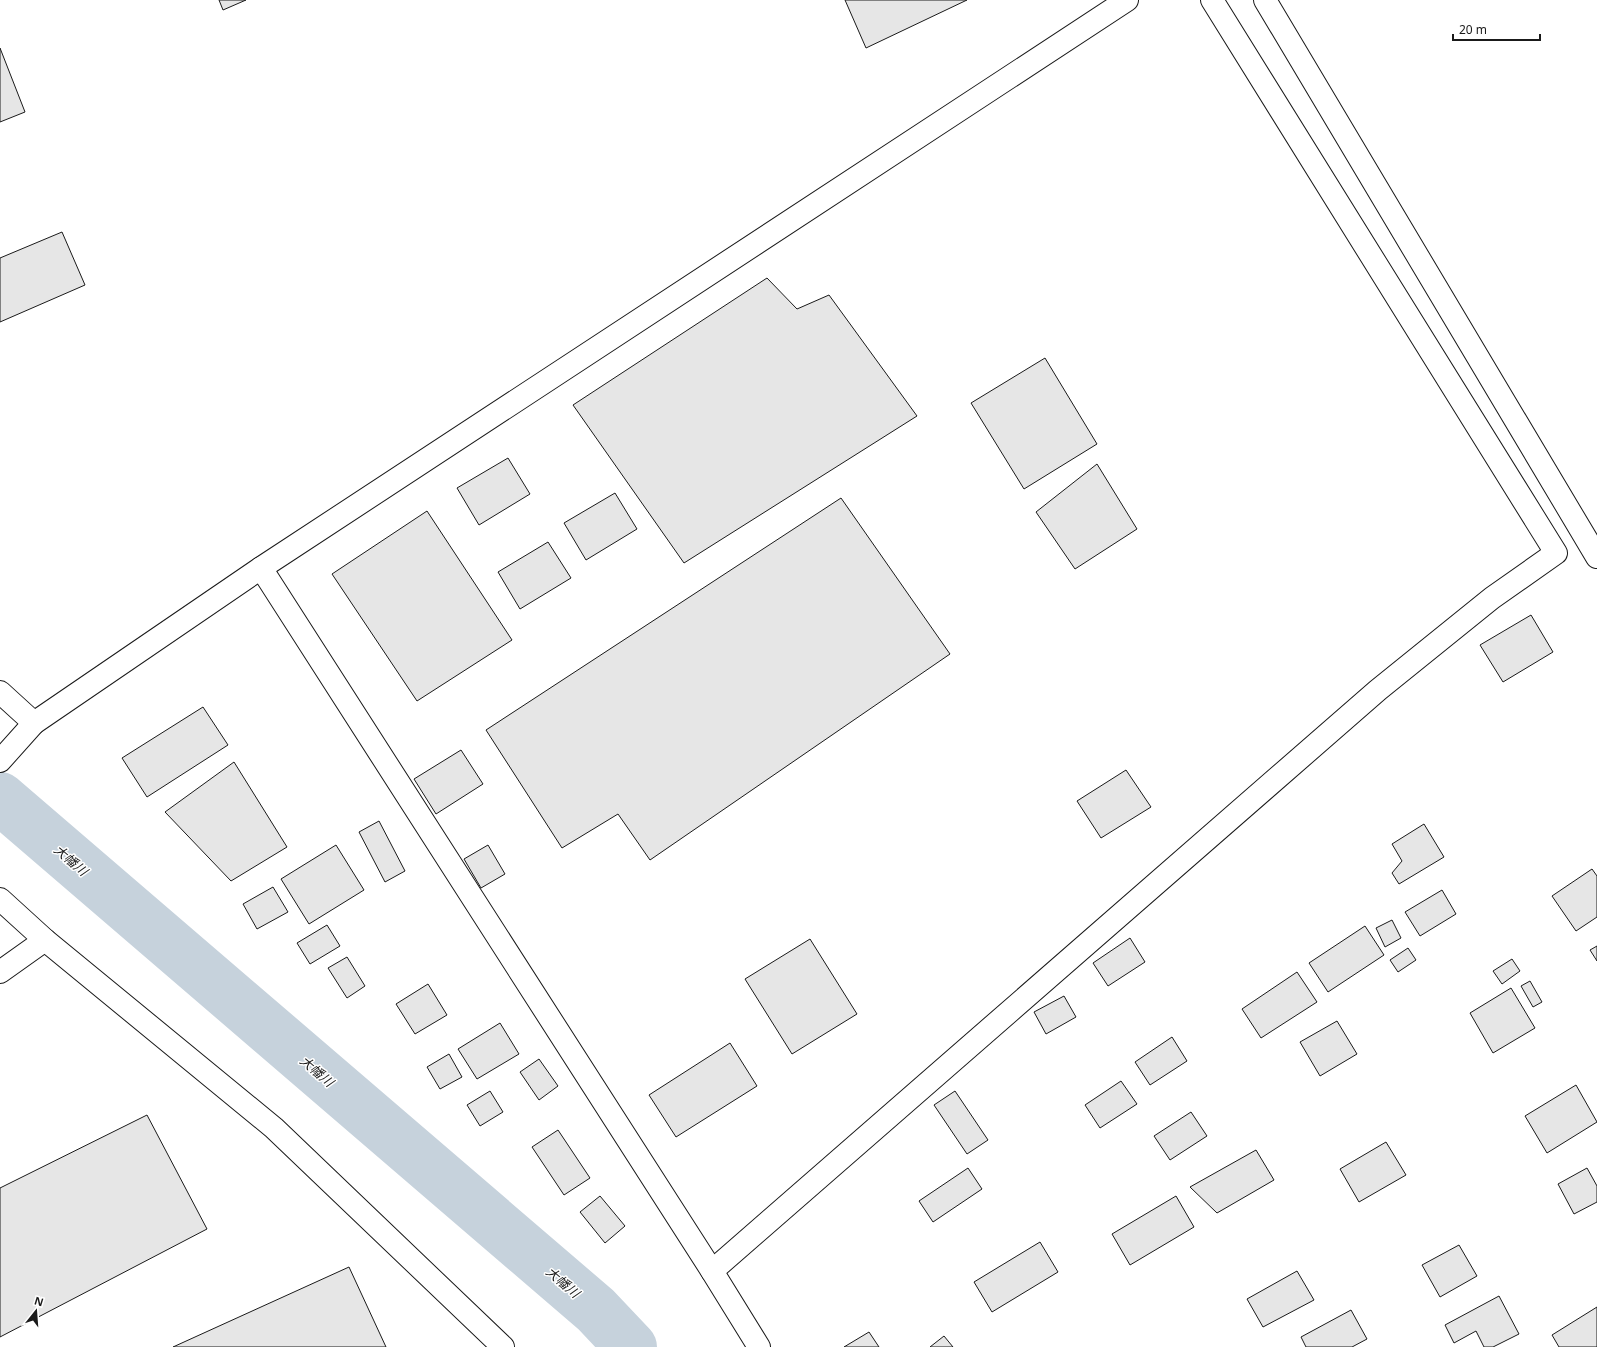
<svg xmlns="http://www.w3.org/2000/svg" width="1597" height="1347" font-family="'Noto Sans','Noto Sans JP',sans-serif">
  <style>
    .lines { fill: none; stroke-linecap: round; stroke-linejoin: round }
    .river { stroke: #c6d2dc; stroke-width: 52 }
    .building { fill: #e6e6e6; stroke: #1a1a1a }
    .street-casing { stroke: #1a1a1a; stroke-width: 24 }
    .secondary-casing { stroke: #1a1a1a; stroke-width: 24 }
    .street { stroke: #fff; stroke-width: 22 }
    .secondary { stroke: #fff; stroke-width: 22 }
    .labels { text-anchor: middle; stroke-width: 3; stroke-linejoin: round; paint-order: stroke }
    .water-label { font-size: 13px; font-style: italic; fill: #1a1a1a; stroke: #fff }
  </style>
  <rect width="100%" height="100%" fill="#fff"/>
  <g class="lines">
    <polyline class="river" points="0,798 596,1310 631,1347"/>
  </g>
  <g class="building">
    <polygon points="219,0 246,0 223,10"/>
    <polygon points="845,0 967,0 866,48"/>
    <polygon points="0,48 25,112 0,122"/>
    <polygon points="62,232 85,285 0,322 0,258"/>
    <polygon points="767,278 797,309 829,295 917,416 684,563 573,405"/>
    <polygon points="1045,358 1097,444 1024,489 971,403"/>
    <polygon points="508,458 530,494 479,525 457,488"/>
    <polygon points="1097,464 1137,529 1075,569 1036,512"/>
    <polygon points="615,493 637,529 586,560 564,523"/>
    <polygon points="841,498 950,654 650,860 618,814 562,848 486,730"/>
    <polygon points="427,511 512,640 417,701 332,574"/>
    <polygon points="548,542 571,578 520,609 498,572"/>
    <polygon points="1531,615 1553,652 1503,682 1480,645"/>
    <polygon points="203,707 228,745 147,797 122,758"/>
    <polygon points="461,750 483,784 436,814 414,779"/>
    <polygon points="234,762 287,847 231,881 165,812"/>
    <polygon points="1126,770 1151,807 1101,838 1077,801"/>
    <polygon points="379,821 405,871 385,882 359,832"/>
    <polygon points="1424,824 1444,857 1399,884 1392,873 1402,861 1392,844"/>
    <polygon points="336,845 364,890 309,924 281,879"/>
    <polygon points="488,845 505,874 481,888 464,859"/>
    <polygon points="1592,869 1597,876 1597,917 1576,931 1552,896"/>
    <polygon points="273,887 288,912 257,929 243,904"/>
    <polygon points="1442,890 1456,914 1420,936 1405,912"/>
    <polygon points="1392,920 1401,938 1385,947 1376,928"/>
    <polygon points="327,925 340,946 310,964 297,943"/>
    <polygon points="1365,926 1384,955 1328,992 1309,963"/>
    <polygon points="1130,938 1145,962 1108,986 1093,963"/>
    <polygon points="810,939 857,1014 792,1054 745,979"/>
    <polygon points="1597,946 1597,961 1590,950"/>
    <polygon points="1408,948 1416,960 1398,972 1390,960"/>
    <polygon points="347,957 365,986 347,998 328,968"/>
    <polygon points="1512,959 1520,971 1502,984 1493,971"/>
    <polygon points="1297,972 1317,1002 1261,1038 1242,1009"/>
    <polygon points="1530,981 1542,1002 1533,1007 1521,986"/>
    <polygon points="428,984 447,1015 415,1034 396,1004"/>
    <polygon points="1511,988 1535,1028 1493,1053 1470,1013"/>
    <polygon points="1064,996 1076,1017 1046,1034 1034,1012"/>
    <polygon points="1337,1021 1357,1054 1320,1076 1300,1042"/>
    <polygon points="500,1023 519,1054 477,1079 458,1049"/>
    <polygon points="1172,1037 1187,1061 1150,1085 1135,1062"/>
    <polygon points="730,1043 757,1086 676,1137 649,1095"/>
    <polygon points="449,1054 462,1077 440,1089 427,1067"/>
    <polygon points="539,1059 558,1086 539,1100 520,1072"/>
    <polygon points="1121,1081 1137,1104 1100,1128 1085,1105"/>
    <polygon points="1576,1085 1597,1122 1547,1153 1525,1116"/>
    <polygon points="490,1091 503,1112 480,1126 467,1105"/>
    <polygon points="955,1091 988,1140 967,1154 934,1105"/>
    <polygon points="1191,1112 1207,1136 1170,1160 1154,1136"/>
    <polygon points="147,1115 207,1229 0,1337 0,1188"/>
    <polygon points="558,1130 590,1178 564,1195 532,1147"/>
    <polygon points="1386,1142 1406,1175 1359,1202 1340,1169"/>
    <polygon points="1256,1150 1274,1180 1217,1213 1190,1187"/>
    <polygon points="968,1168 982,1189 933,1222 919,1201"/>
    <polygon points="1587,1168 1597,1186 1597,1202 1574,1214 1558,1184"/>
    <polygon points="600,1196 625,1226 605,1243 580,1212"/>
    <polygon points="1176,1196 1194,1227 1130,1265 1112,1234"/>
    <polygon points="1040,1242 1058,1272 992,1312 974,1282"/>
    <polygon points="1459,1245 1477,1276 1440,1297 1422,1265"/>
    <polygon points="349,1267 386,1347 173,1347"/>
    <polygon points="1297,1271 1314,1300 1263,1327 1247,1299"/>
    <polygon points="1499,1296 1519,1334 1493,1347 1484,1347 1476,1331 1454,1343 1445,1325"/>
    <polygon points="1597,1307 1597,1347 1559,1347 1552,1335"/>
    <polygon points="1351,1310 1367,1339 1352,1347 1306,1347 1301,1337"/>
    <polygon points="869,1332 879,1347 844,1347"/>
    <polygon points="944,1336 953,1347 930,1347"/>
  </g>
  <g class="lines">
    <g class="street-casing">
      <g id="street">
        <polyline points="261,568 712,1271 759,1347"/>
        <polyline points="0,761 34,723"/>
        <polyline points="0,899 45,940 274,1128 503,1347"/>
        <polyline points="0,972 45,940"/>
        <polyline points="712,1271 1378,690 1492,598 1556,553 1212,0"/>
      </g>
    </g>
    <g class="secondary-casing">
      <g id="secondary">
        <polyline points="1265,0 1597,557"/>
        <polyline points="0,692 34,723 261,568 1127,0"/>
      </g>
    </g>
    <use href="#street" class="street"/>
    <use href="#secondary" class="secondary"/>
  </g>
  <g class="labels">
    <g class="water-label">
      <text transform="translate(71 860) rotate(41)" y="5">大幡川</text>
      <text transform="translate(317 1071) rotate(41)" y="5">大幡川</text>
      <text transform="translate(563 1282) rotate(41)" y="5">大幡川</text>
    </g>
  </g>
  <g transform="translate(36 1311) rotate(17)" stroke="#ffffff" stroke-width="3" paint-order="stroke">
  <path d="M0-3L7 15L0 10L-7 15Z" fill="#1a1a1a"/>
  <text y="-6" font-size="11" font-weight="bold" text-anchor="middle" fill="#1a1a1a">N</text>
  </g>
  <path d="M1453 34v6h87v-6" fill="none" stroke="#1a1a1a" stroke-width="2"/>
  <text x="1459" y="34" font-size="12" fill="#1a1a1a" stroke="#ffffff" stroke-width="3" paint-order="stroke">20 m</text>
</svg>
